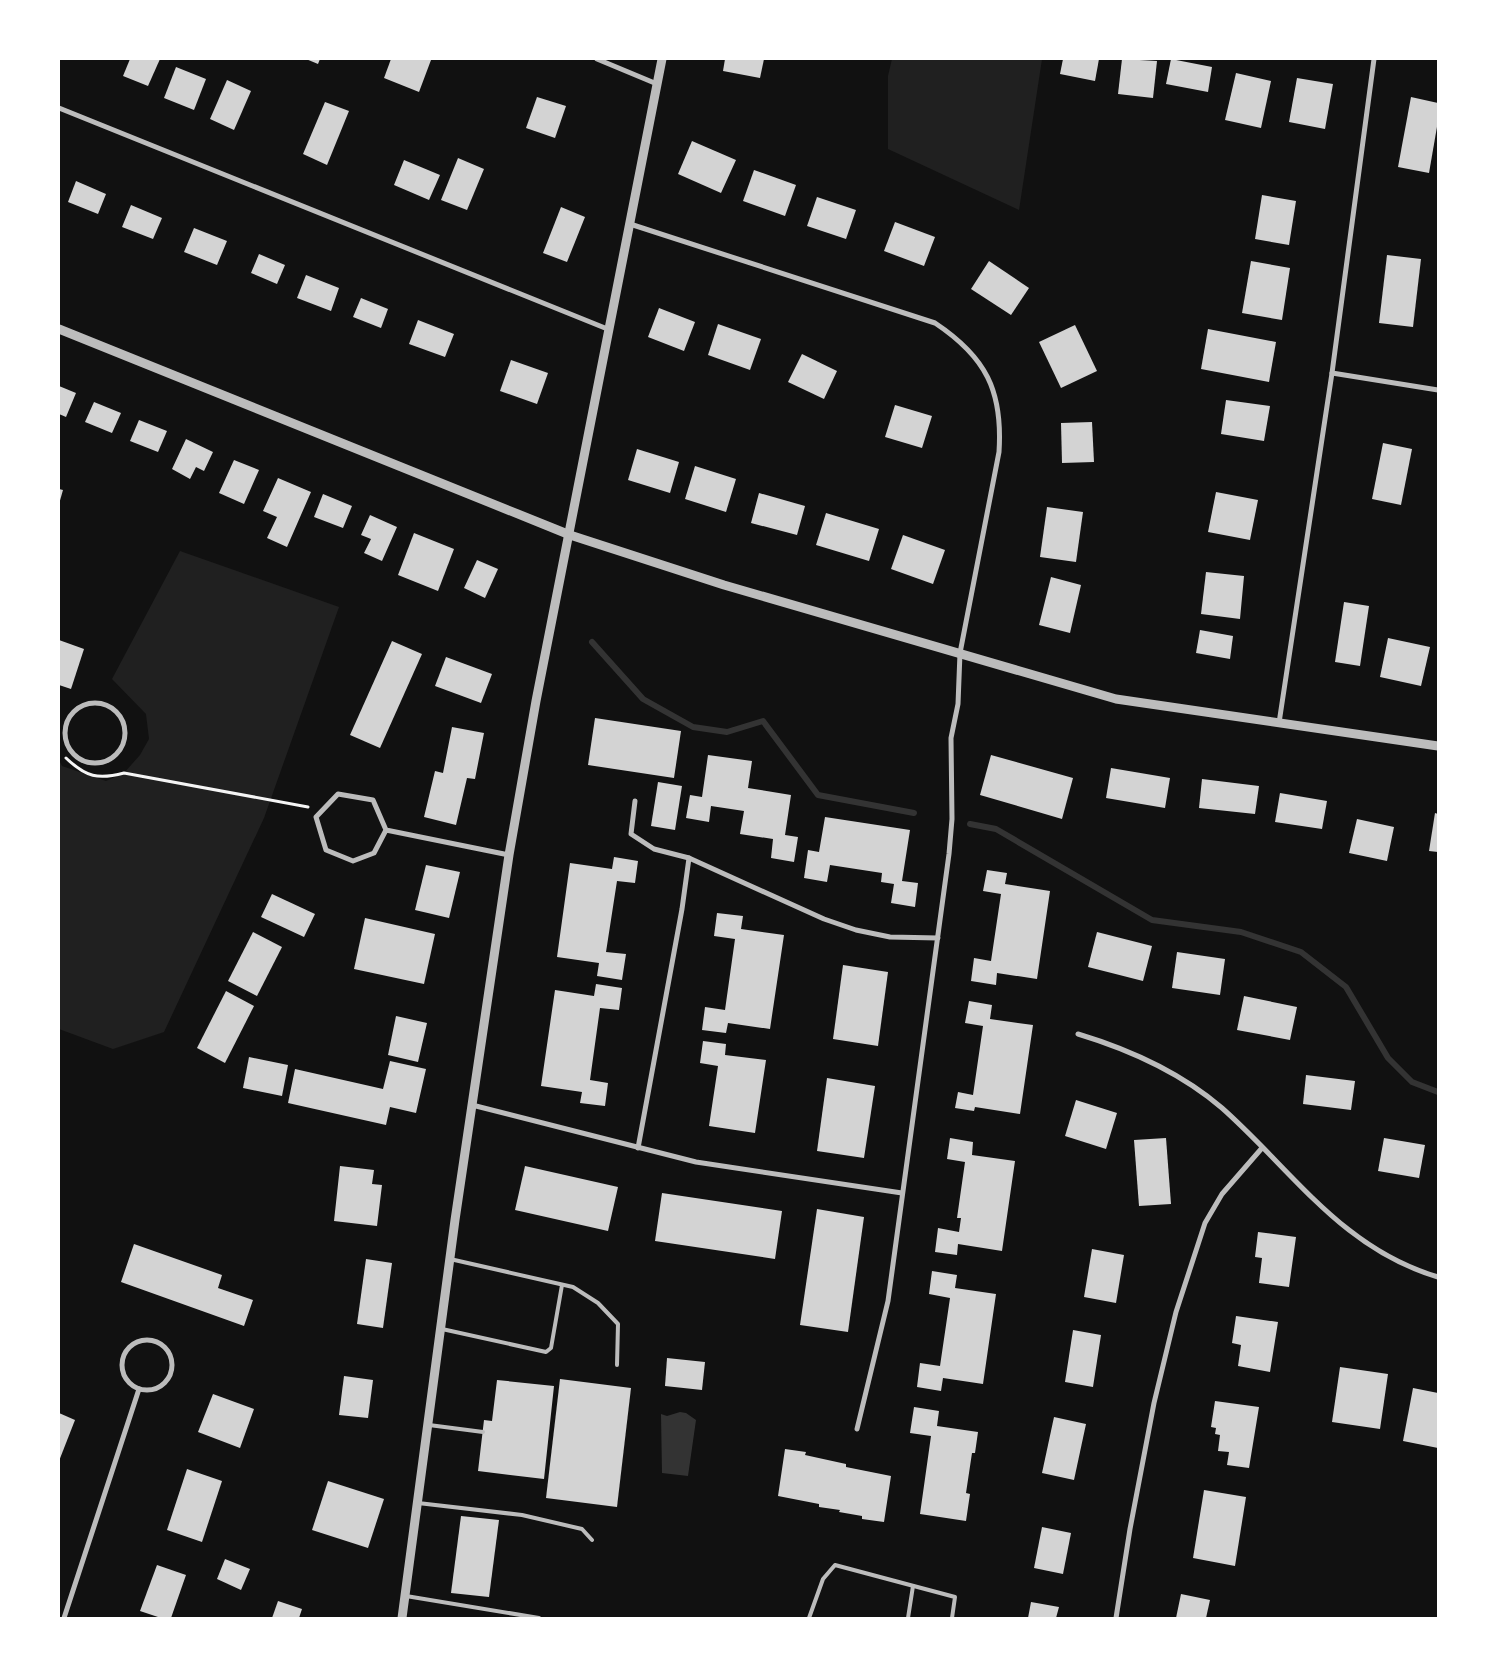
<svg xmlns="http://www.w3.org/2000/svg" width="1497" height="1677" font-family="Helvetica,sans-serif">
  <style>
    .green { fill: #202020 }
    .water { fill: #333 }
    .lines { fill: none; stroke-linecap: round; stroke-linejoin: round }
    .stream { stroke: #333; stroke-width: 6 }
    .building { fill: #d3d3d3 }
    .path { stroke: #f5f5f5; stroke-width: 3 }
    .service { stroke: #bcbcbc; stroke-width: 4 }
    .minor { stroke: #bcbcbc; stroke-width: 5 }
    .tertiary { stroke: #bcbcbc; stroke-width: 9 }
  </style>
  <rect width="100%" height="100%" fill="#111"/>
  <g class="green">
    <polygon points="892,59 1042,59 1019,210 888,149 888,76"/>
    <polygon points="180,551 339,607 264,818 164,1032 113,1049 59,1029 59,760 62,766 106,781 124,773 140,755 149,739 146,714 112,679"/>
  </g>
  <polygon class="water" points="680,1412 686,1413 696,1420 688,1476 662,1473 661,1414 667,1416"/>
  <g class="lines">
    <g class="stream">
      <polyline points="592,642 643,699 693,727 727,732 763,721 818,795 914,813"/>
      <polyline points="970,824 996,829 1152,920 1241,932 1301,952 1346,987 1388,1058 1412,1082 1438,1092"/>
    </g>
  </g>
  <g class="building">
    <polygon points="130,59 160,59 148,86 123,76"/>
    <polygon points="306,59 320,59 318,64"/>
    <polygon points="391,59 431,60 419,92 384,78"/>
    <polygon points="725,59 764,59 760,78 723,71"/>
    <polygon points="1063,59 1099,59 1095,81 1060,74"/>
    <polygon points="1122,59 1157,61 1153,98 1118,94"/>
    <polygon points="1171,59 1212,67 1208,92 1166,84"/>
    <polygon points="176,67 206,79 194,110 164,98"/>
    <polygon points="1236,73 1271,81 1261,128 1225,120"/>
    <polygon points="1297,78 1333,84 1325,129 1289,122"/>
    <polygon points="227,80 251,91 234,130 210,119"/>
    <polygon points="537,97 566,106 555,138 526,128"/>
    <polygon points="1411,97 1438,103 1438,121 1429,173 1398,167"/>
    <polygon points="325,102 349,111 327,165 303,154"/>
    <polygon points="692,141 736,160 721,193 678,174"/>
    <polygon points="458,158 484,169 467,210 441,200"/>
    <polygon points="404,160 440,175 429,200 394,185"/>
    <polygon points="754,170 796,185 785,216 743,201"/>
    <polygon points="76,181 106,194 98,214 68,202"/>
    <polygon points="1262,195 1296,201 1289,245 1255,239"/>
    <polygon points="817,197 856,210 846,239 807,226"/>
    <polygon points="131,205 162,218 153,239 122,227"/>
    <polygon points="561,207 585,217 567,262 543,253"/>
    <polygon points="895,222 935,237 924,266 884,251"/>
    <polygon points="194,228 227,241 217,265 184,252"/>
    <polygon points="259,254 285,265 277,284 251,273"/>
    <polygon points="1387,255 1421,259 1413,327 1379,323"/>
    <polygon points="989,261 1029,288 1011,315 971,289"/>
    <polygon points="1251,261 1290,268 1282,320 1242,313"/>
    <polygon points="306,275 339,288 331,311 297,298"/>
    <polygon points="361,298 388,309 381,328 353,317"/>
    <polygon points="659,308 695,322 684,351 648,337"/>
    <polygon points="418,320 454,334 445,357 409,344"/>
    <polygon points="718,324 761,339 750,370 708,355"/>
    <polygon points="1075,325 1097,371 1061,388 1039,342"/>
    <polygon points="1208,329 1276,342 1269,382 1201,369"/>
    <polygon points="802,354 837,371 824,399 788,382"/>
    <polygon points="511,360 548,373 537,404 500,391"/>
    <polygon points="59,386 76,393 66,417 59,414"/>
    <polygon points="1226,400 1270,406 1264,441 1221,434"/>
    <polygon points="94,402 121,413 112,433 85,422"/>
    <polygon points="895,405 932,416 922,448 885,437"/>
    <polygon points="139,420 167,431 158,452 130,441"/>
    <polygon points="1092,422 1094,462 1062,463 1061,423"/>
    <polygon points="186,439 213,452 204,471 196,467 190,479 172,469"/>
    <polygon points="1383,443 1412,449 1401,505 1372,499"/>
    <polygon points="637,449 679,462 670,493 628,480"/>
    <polygon points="234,460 259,470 244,504 219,493"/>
    <polygon points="695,466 736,479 726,512 685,499"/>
    <polygon points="278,478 311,492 287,547 267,538 277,517 263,511"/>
    <polygon points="59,489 63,490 59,504"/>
    <polygon points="1216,492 1258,500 1250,540 1208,532"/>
    <polygon points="759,493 805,506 797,535 751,523"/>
    <polygon points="323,494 352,506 343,528 314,517"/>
    <polygon points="1047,507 1083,512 1076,562 1040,557"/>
    <polygon points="826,513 879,529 869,561 816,545"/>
    <polygon points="370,515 397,527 382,561 364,553 371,539 361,535"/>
    <polygon points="414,533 454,549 438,591 398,575"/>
    <polygon points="903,535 945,550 933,584 891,569"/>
    <polygon points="477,560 498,569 485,598 464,588"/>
    <polygon points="1206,572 1244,576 1240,619 1201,614"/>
    <polygon points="1051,577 1081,585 1070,633 1039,625"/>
    <polygon points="1344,602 1369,606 1360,666 1335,662"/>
    <polygon points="1200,630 1233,636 1230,659 1196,653"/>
    <polygon points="1388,638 1430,647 1421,686 1380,677"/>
    <polygon points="59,640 84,649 71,689 59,685"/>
    <polygon points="392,641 422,654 380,748 350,735"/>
    <polygon points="446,657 492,674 481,703 435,686"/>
    <polygon points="595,718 681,731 674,778 588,765"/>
    <polygon points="452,727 484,733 475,779 467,778 456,825 424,817 435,771 443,773"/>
    <polygon points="708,755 752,761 748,788 791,795 785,835 798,837 794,862 771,858 773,839 740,834 744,811 711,806 709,822 686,818 690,795 702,797"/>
    <polygon points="991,755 1073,778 1062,819 980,795"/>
    <polygon points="1111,768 1170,778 1165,808 1106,798"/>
    <polygon points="1202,779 1259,786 1255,814 1199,808"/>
    <polygon points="658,782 682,786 675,830 651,826"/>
    <polygon points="1280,793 1327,801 1322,829 1275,822"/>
    <polygon points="1435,813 1438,814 1438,852 1429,851"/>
    <polygon points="825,817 910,830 902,881 918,883 915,907 891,903 894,884 881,882 882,873 830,865 827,882 804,878 808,850 819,852"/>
    <polygon points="1357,819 1394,827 1387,861 1349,853"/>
    <polygon points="614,857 638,861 635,883 617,881 606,952 626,954 622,980 597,976 599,963 557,957 570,863 612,869"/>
    <polygon points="426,865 460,872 449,918 415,910"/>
    <polygon points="987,870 1007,873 1005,884 1050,891 1037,979 997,973 996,985 971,981 974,958 991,961 1001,894 983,891"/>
    <polygon points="272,894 315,914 304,937 261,917"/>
    <polygon points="717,913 743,916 741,929 784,935 770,1029 728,1023 726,1033 702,1030 705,1007 725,1010 735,939 714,936"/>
    <polygon points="365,918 435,934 424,984 354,969"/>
    <polygon points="253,932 282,947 257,996 228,981"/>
    <polygon points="1097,932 1152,946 1143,981 1088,967"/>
    <polygon points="1177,952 1225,959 1220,995 1172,988"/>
    <polygon points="843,965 888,972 878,1046 833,1039"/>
    <polygon points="596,984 622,988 619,1010 600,1008 590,1080 608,1083 605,1106 580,1103 582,1092 541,1086 555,990 594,996"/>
    <polygon points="226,991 254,1006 225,1063 197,1048"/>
    <polygon points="1244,996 1297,1007 1290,1040 1237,1030"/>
    <polygon points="969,1001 992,1005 990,1019 1033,1025 1020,1114 975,1107 974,1111 955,1108 958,1092 973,1095 983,1026 965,1023"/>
    <polygon points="396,1016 427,1023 418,1062 388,1055"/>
    <polygon points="703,1041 726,1044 725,1055 766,1060 755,1133 709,1126 718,1066 700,1063"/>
    <polygon points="249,1057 288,1065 282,1096 243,1088"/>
    <polygon points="390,1061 426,1069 416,1113 390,1107 386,1125 288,1103 295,1069 383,1089"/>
    <polygon points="1306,1075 1355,1081 1351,1110 1303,1104"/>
    <polygon points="827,1078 875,1086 864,1158 817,1151"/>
    <polygon points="1076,1100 1117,1113 1106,1149 1065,1136"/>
    <polygon points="950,1138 973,1142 972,1155 1015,1161 1002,1251 958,1244 957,1255 935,1252 938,1228 959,1232 961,1218 957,1218 965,1162 947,1159"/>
    <polygon points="1166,1138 1171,1204 1139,1206 1134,1140"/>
    <polygon points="1384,1138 1425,1145 1419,1178 1378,1171"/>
    <polygon points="340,1166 374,1170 372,1184 382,1185 377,1226 334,1221"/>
    <polygon points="525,1166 618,1187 608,1231 515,1210"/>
    <polygon points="662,1193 782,1211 775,1259 655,1241"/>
    <polygon points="817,1209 864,1217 848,1332 800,1325"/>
    <polygon points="1258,1232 1296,1237 1289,1287 1259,1283 1262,1258 1255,1257"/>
    <polygon points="134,1244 222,1275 218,1288 253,1300 244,1326 121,1282"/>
    <polygon points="1092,1249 1124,1255 1116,1303 1084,1297"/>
    <polygon points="366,1259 392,1263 383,1328 357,1324"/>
    <polygon points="932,1271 957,1275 955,1288 996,1294 983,1384 943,1378 941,1391 917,1387 920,1363 940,1366 950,1298 929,1294"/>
    <polygon points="1236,1316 1278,1322 1270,1372 1238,1366 1241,1345 1232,1343"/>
    <polygon points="1073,1330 1101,1335 1093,1387 1065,1382"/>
    <polygon points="667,1358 705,1362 702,1390 665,1386"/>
    <polygon points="1340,1367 1388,1374 1380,1429 1332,1422"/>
    <polygon points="344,1376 373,1380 368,1418 339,1415"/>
    <polygon points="560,1379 631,1388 617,1507 546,1498"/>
    <polygon points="497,1380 554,1386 544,1479 478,1471 484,1420 492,1421"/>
    <polygon points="1413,1388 1438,1393 1438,1448 1403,1441"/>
    <polygon points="213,1394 254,1409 240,1448 198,1432"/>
    <polygon points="1215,1401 1259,1407 1249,1468 1227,1465 1229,1452 1218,1451 1220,1435 1215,1434 1216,1428 1211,1427"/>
    <polygon points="914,1407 939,1411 937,1426 978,1432 975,1453 972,1453 966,1493 970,1494 966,1521 920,1514 931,1436 910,1433"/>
    <polygon points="59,1413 75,1420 59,1461"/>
    <polygon points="1054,1417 1086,1424 1074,1480 1042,1473"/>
    <polygon points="785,1449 806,1452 805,1455 846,1464 846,1467 891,1476 884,1522 862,1519 862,1516 839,1512 840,1510 819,1507 819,1504 778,1496"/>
    <polygon points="187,1469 222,1481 202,1542 167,1530"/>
    <polygon points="328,1481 384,1499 368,1548 312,1530"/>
    <polygon points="1204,1490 1246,1497 1235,1566 1193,1558"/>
    <polygon points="461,1516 499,1520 489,1597 451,1593"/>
    <polygon points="1042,1527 1071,1533 1063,1574 1034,1568"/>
    <polygon points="225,1559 250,1569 241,1590 217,1579"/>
    <polygon points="157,1565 186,1575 171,1618 161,1618 140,1611"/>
    <polygon points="1181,1594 1210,1600 1206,1618 1176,1618"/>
    <polygon points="278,1601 302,1609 299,1618 272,1618"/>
    <polygon points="1031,1602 1059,1607 1056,1618 1028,1618"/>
  </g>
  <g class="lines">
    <path class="path" d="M 66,758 C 86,777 98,780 124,773 L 308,807"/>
    <g class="service">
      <polyline points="450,1259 573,1287 598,1303 618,1324 617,1365"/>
      <polyline points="442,1329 546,1352 551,1348 562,1285"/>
      <polyline points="429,1425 483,1432"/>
      <polyline points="418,1503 522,1515 582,1529 592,1540"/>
      <polyline points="406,1596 539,1618"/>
      <polyline points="809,1618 823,1579 835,1565 955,1597 952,1618"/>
      <polyline points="908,1618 913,1586"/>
    </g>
    <g class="minor">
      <polyline points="597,59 657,84"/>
      <polyline points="59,108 610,330"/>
      <path d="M 630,224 L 935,323 C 986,357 1003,391 999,452 L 960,653 L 958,704 L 951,738 L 952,819 L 949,854 L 888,1301 L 857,1429"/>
      <polyline points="1332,373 1438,390"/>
      <circle cx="95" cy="733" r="30"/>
      <polyline points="1279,723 1332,373 1374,59"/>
      <polyline points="635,801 631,834 654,849 689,858 682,909 638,1148"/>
      <polyline points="386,830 374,853 353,861 326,850 316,817 338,794 373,800 386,830 509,855"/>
      <polyline points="689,858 824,919 856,930 890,937 938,938"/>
      <path d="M 1078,1034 C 1131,1050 1180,1072 1222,1108 C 1293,1171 1342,1249 1438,1277"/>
      <polyline points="472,1105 696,1162 902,1193"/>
      <circle cx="147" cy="1365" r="25"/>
      <polyline points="64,1618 139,1389"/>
      <polyline points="1116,1618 1130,1529 1154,1403 1176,1312 1205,1223 1222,1194 1262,1148"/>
    </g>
    <g class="tertiary">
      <polyline points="59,329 570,535 724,585 1116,699 1438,746"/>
      <polyline points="402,1618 455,1220 509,855 536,701 662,59"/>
    </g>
  </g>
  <rect width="1497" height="1677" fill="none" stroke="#ffffff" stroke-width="120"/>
</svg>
